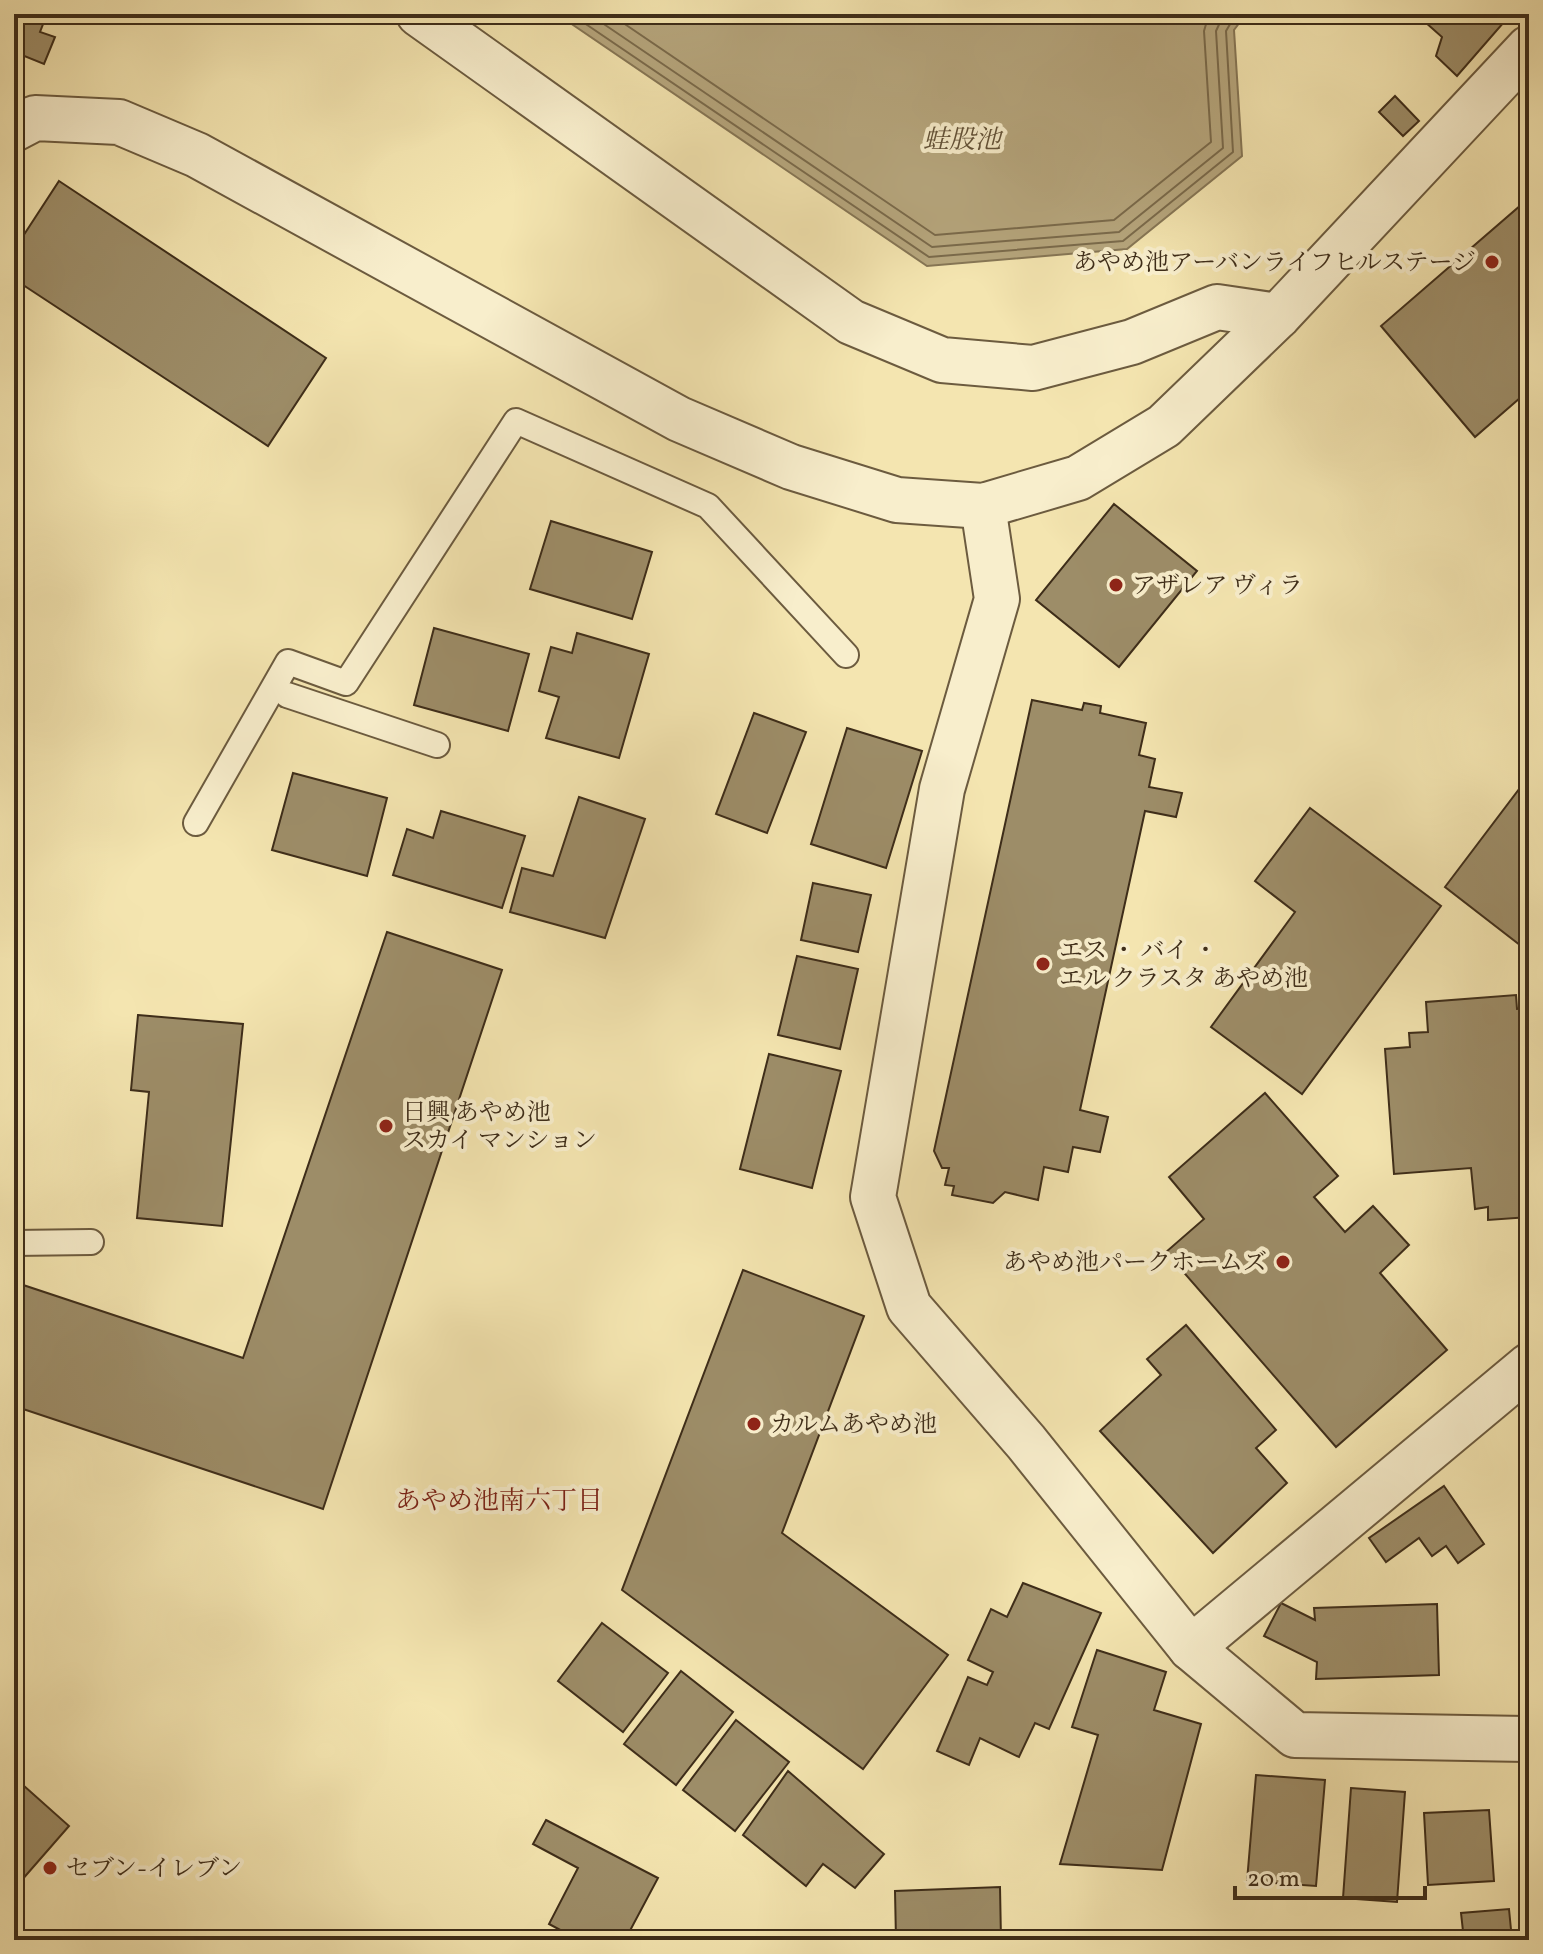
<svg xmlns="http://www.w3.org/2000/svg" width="1543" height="1954" font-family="Vollkorn,'Noto Serif JP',serif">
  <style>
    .water { fill: #b6a67d; stroke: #867655; stroke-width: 2 }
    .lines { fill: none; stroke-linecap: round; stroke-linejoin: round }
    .shore { stroke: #7a6a4b; stroke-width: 2 }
    .building { fill: #9d8d68; stroke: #3e2d19; stroke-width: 2 }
    .service-casing { stroke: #6c5b3f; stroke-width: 28 }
    .minor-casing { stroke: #6c5b3f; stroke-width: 48 }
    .tertiary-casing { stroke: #6c5b3f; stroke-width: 48 }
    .service { stroke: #f8eecc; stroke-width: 24 }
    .minor { stroke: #f8eecc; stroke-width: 44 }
    .tertiary { stroke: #f8eecc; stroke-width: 44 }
    .poi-dot { fill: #8f2418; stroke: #f8eecc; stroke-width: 3 }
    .labels { text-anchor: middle; stroke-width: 8; stroke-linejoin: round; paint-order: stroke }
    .poi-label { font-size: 24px; fill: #3e2d19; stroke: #f8eecc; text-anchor: start }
    .water-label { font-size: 26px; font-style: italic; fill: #625137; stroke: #f8eecc }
    .neighbourhood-label { font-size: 26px; fill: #7a1f14; stroke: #f8eecc }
  </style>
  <rect width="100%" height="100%" fill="#f4e5b0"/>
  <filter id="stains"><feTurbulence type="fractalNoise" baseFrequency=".0025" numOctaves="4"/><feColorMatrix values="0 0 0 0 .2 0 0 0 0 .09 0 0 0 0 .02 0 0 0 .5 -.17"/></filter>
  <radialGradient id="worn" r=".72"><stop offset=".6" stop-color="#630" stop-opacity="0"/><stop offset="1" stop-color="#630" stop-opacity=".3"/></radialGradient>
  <polygon class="water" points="557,14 1246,14 1234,30 1242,156 1127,249 927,266"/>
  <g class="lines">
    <g class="shore">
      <polyline points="571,14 929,257 1123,241 1233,152 1226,31 1236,14"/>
      <polyline points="589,14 932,247 1119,232 1223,148 1216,31 1224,14"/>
      <polyline points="610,14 935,235 1114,220 1211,142 1204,31 1209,14"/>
    </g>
  </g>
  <g class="building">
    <polygon points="14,14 47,14 40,32 55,37 44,64 22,55 16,69 14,68"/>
    <polygon points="1416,14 1511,14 1457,76 1436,56 1442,37"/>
    <polygon points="1395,96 1419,121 1403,136 1379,112"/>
    <polygon points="59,181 326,358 268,446 14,279 14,250"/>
    <polygon points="1529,198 1529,409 1520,398 1475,437 1381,326"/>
    <polygon points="1114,504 1197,571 1119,667 1036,600"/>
    <polygon points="551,521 652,552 632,619 530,589"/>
    <polygon points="434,628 529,654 508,731 414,705"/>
    <polygon points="577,633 649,654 619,758 546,738 559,697 539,691 551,647 572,653"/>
    <polygon points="14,698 17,698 22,1156 14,1156"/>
    <polygon points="1032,700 1082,710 1084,703 1101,706 1100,713 1146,723 1139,755 1155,759 1149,787 1182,793 1176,817 1145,811 1080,1110 1108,1117 1100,1152 1073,1147 1068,1172 1044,1167 1038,1200 1005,1192 993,1203 952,1195 954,1186 945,1185 949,1168 942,1168 934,1151"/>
    <polygon points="754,713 806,732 767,833 716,814"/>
    <polygon points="847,728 922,751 886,868 811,844"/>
    <polygon points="293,773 387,798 367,876 272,850"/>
    <polygon points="1529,776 1529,952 1445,887"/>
    <polygon points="579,797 645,819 605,938 510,912 522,868 553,876"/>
    <polygon points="1310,808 1441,906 1302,1094 1211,1027 1295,912 1255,881"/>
    <polygon points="441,811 525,836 502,908 393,875 407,829 433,838"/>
    <polygon points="813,883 871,895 858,952 801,940"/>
    <polygon points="387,932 502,970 323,1509 14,1406 14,1282 243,1358"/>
    <polygon points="797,956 858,969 840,1049 778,1035"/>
    <polygon points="1516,995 1517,1009 1529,1008 1529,1217 1488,1220 1488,1207 1475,1209 1471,1168 1394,1174 1385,1049 1410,1047 1409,1033 1428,1032 1426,1002"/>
    <polygon points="138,1015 243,1024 222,1226 137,1218 149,1092 131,1090"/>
    <polygon points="769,1054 841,1071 812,1188 740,1169"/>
    <polygon points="1265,1093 1338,1176 1314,1197 1345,1232 1373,1206 1409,1245 1380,1273 1447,1350 1336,1447 1166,1252 1204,1219 1169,1177"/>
    <polygon points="743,1270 864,1316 782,1533 948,1655 863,1769 622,1590"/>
    <polygon points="1186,1325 1276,1430 1256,1448 1287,1483 1213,1553 1100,1431 1161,1375 1147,1359"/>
    <polygon points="1444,1486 1484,1544 1458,1563 1446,1546 1432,1556 1419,1538 1386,1562 1369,1538"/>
    <polygon points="1023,1583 1101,1613 1049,1729 1035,1723 1019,1757 980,1738 969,1765 937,1751 968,1677 987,1685 993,1672 968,1660 991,1609 1007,1617"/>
    <polygon points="1281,1603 1315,1620 1314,1608 1437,1604 1439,1675 1316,1679 1317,1662 1264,1636"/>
    <polygon points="602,1623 668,1673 623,1732 558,1681"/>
    <polygon points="1097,1650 1166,1672 1154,1710 1201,1724 1162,1870 1060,1864 1098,1735 1072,1727"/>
    <polygon points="681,1671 733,1712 676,1785 624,1744"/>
    <polygon points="736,1720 789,1762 735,1831 683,1790"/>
    <polygon points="788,1771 884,1854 855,1888 823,1864 806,1886 743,1835"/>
    <polygon points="1256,1775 1325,1780 1316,1886 1247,1881"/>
    <polygon points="14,1777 69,1826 14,1889"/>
    <polygon points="1351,1788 1405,1792 1397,1902 1343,1898"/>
    <polygon points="1489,1810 1494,1881 1428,1885 1424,1813"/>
    <polygon points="546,1820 658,1878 625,1940 579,1940 549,1924 578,1868 533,1844"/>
    <polygon points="1000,1887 1001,1940 896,1940 895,1891"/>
    <polygon points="1509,1909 1512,1940 1464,1940 1461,1913"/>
    <polygon points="1198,1938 1265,1939 1265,1940 1198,1940"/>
  </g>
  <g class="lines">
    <g class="service-casing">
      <g id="service">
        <polyline points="287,695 437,745"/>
        <polyline points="196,823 288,662 346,683 516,421 708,506 846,655"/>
        <polyline points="14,1243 91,1242"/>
      </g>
    </g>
    <g class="minor-casing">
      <g id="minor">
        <polyline points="419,14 851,322 942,360 1033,368 1132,342 1217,307 1278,316"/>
        <polyline points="983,506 997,599 942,789 873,1197 909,1307 1026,1442 1191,1648 1295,1735 1529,1739"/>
        <polyline points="1191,1648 1529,1366"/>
      </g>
    </g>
    <g class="tertiary-casing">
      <polyline id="tertiary" points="14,129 35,118 119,122 197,155 679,419 791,467 897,500 983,506 1078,478 1164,426 1278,316 1529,48"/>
    </g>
    <use href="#service" class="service"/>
    <use href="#minor" class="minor"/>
    <use href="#tertiary" class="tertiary"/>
  </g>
  <g class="poi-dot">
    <circle cx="1492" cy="262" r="8"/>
    <circle cx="1116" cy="585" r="8"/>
    <circle cx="1043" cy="964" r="8"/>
    <circle cx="386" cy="1126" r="8"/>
    <circle cx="1283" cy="1262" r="8"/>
    <circle cx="754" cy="1424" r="8"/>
    <circle cx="50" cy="1868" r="8"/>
  </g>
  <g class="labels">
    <g class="poi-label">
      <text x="1476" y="270" text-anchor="end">あやめ池アーバンライフヒルステージ</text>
      <text x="1132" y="593">アザレア ヴィラ</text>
      <text x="1059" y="958">エス ・ バイ ・<tspan x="1059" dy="28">エル クラスタ あやめ池</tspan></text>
      <text x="402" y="1120">日興 あやめ池<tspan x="402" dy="28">スカイ マンション</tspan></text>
      <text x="1267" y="1270" text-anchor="end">あやめ池パークホームズ</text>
      <text x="770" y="1432">カルムあやめ池</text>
      <text x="66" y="1876">セブン-イレブン</text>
    </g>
    <g class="water-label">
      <text x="962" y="148">蛙股池</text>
    </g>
    <g class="neighbourhood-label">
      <text x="499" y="1509">あやめ池南六丁目</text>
    </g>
  </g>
  <rect width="1543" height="1954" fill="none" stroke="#f4e5b0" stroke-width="48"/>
  <rect x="16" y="16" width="1511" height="1922" fill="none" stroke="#3e2d19" stroke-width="4"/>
  <rect x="24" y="24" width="1495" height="1906" fill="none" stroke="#3e2d19" stroke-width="2"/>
  <path d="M1235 1886v12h190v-12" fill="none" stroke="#3e2d19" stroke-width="4"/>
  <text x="1247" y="1886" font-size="24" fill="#3e2d19" stroke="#f8eecc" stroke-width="6" paint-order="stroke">20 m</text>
  <rect width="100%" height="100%" filter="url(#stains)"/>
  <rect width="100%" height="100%" fill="url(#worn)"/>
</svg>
